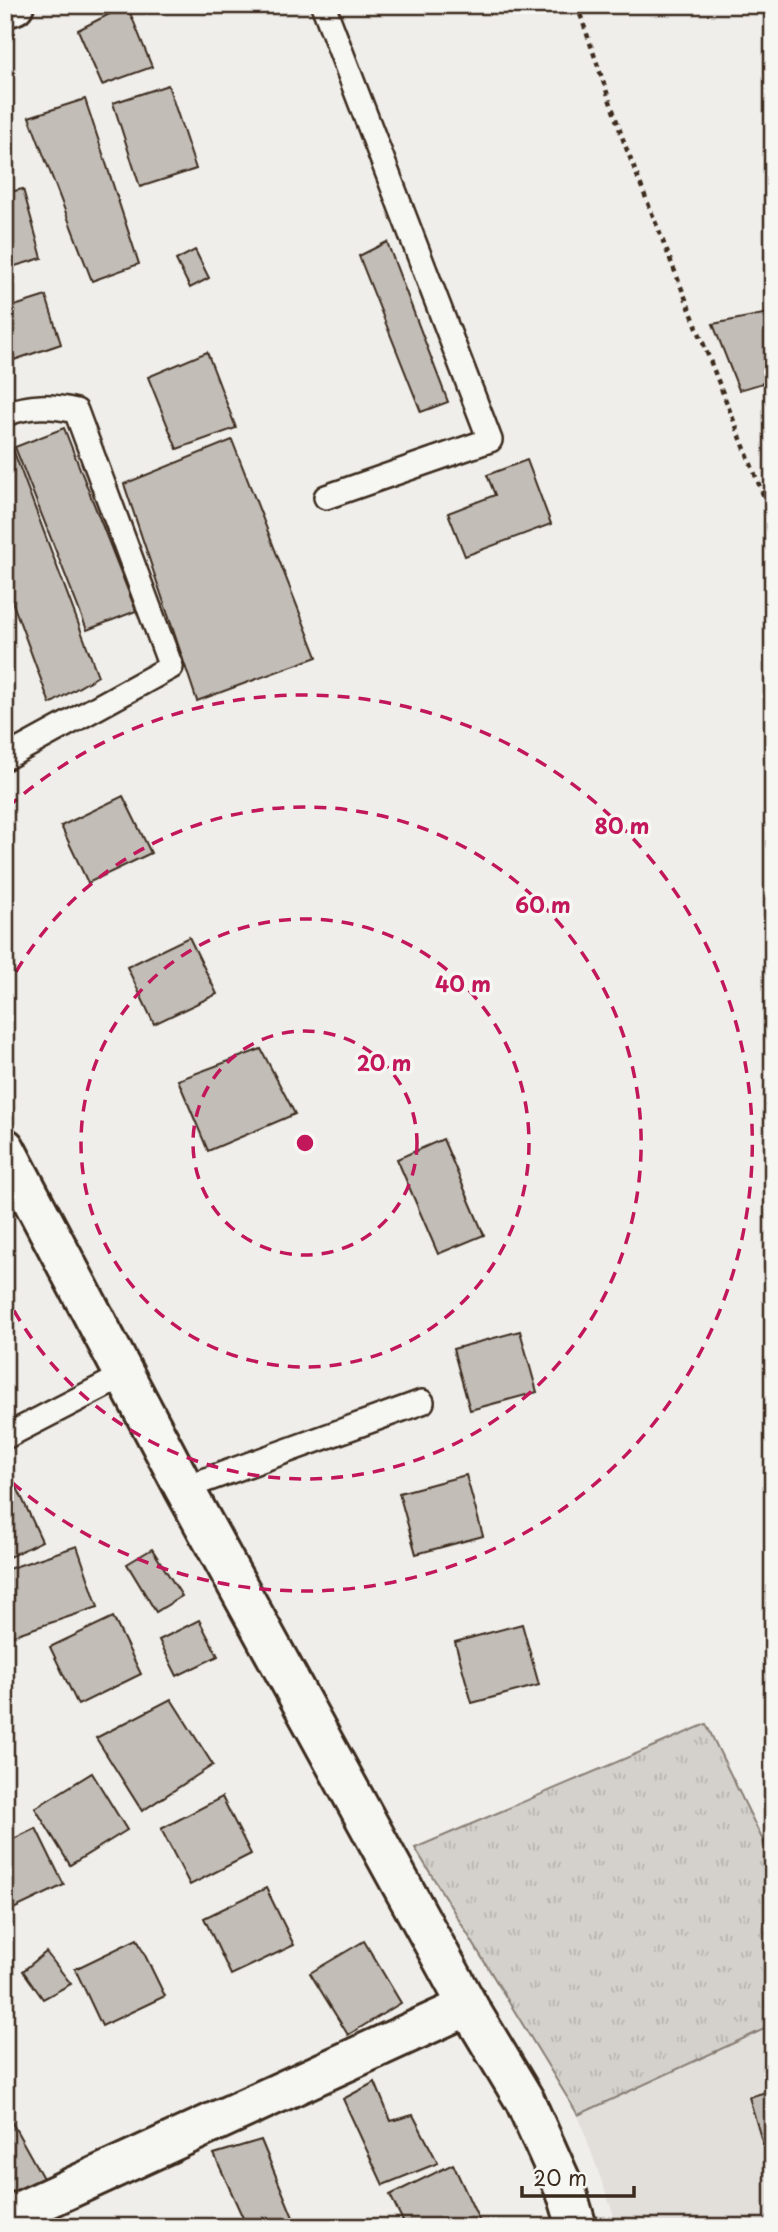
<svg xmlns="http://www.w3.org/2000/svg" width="778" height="2232" font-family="'Playpen Sans',sans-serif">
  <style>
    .built { fill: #e2dfdb }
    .grass { fill: url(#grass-tufts); stroke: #887e75; stroke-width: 2 }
    .building { fill: #c2bdb7; stroke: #3b2a1e; stroke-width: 2 }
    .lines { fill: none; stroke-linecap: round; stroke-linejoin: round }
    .service-casing { stroke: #3b2a1e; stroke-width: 28 }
    .minor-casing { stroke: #3b2a1e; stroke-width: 44 }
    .tertiary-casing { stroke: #3b2a1e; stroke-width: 44 }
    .path { stroke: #3b2a1e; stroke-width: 4.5; stroke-dasharray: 5 5; stroke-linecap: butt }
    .service { stroke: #f6f6f2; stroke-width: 23 }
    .minor { stroke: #f6f6f2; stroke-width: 38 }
    .tertiary { stroke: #f6f6f2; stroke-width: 38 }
    .ring { fill: none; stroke: #c2185b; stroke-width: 3.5; stroke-dasharray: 12 9 }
    .centre { fill: #c2185b; stroke: #f6f6f2; stroke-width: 3.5 }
    .ring-label { font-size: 21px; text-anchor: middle; font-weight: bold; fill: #c2185b; stroke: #f6f6f2; stroke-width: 7; stroke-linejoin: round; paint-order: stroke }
  </style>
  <defs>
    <pattern id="grass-tufts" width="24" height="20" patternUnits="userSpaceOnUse" patternTransform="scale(1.75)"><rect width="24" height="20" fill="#d4d1cc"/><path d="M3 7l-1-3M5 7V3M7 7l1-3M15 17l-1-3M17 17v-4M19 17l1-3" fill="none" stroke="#b7b4af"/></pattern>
  </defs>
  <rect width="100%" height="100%" fill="#efeeea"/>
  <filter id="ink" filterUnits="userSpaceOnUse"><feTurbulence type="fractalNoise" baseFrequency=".0143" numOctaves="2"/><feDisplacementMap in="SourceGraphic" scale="14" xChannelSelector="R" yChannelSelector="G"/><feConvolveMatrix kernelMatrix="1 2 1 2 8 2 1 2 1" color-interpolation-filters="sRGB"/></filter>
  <g filter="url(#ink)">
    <polygon class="built" points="773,2025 773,2227 618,2227 578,2115"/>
    <polygon class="grass" points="706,1724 773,1861 773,2025 578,2115 415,1848"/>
    <g class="building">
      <polygon points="127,5 152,67 102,85 78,30"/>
      <polygon points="168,85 196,169 140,187 113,103"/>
      <polygon points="85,99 139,264 92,281 29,117"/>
      <polygon points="23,189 42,258 5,269 5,193"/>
      <polygon points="387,242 448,402 421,412 359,256"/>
      <polygon points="195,250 209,278 190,288 176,260"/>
      <polygon points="46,296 61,344 5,363 5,309"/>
      <polygon points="773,312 773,380 739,390 713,324"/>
      <polygon points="207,352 236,428 177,449 148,377"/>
      <polygon points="64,428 136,611 87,630 15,447"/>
      <polygon points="232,440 317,657 197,701 124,484"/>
      <polygon points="11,444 98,676 50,704 5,582 5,446"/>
      <polygon points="527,460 551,524 465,556 448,513 495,495 487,475"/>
      <polygon points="123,796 151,853 88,883 61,826"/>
      <polygon points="189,937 217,994 154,1024 127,967"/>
      <polygon points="261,1049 295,1114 208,1151 178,1080"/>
      <polygon points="443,1139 484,1235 438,1254 397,1159"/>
      <polygon points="520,1331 537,1392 470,1410 453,1349"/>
      <polygon points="466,1475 483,1536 416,1554 399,1493"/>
      <polygon points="15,1483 42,1541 5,1559 5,1488"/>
      <polygon points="77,1546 98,1607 11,1636 5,1620 5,1570"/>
      <polygon points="152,1549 182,1596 156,1612 127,1564"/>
      <polygon points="113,1617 141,1674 78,1705 50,1647"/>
      <polygon points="199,1620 218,1656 177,1676 159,1640"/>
      <polygon points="522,1624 539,1685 472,1703 455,1642"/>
      <polygon points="171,1699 213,1765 142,1811 96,1738"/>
      <polygon points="92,1773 127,1830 70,1865 35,1808"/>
      <polygon points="222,1797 251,1854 190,1885 161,1829"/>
      <polygon points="36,1828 64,1885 5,1913 5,1843"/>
      <polygon points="266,1888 294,1945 231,1975 204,1918"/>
      <polygon points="137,1939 165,1996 102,2026 75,1969"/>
      <polygon points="364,1941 401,2003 348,2035 310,1973"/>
      <polygon points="46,1952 71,1984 43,1999 23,1971"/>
      <polygon points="375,2082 391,2121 413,2115 438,2163 383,2185 343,2099"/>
      <polygon points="773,2090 773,2142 763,2145 749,2097"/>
      <polygon points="5,2110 49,2189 5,2210"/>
      <polygon points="261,2140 297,2227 247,2227 214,2154"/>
      <polygon points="453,2164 480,2222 470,2227 406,2227 390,2195"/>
    </g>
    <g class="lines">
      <g class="service-casing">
        <g id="service">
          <polyline points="323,5 490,440 326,497"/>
          <path d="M 5,414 C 31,405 50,405 76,411 L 171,667 L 5,758"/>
          <polyline points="5,1437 125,1375"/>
          <polyline points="184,1488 422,1402"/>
        </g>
      </g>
      <g class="minor-casing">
        <polyline id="minor" points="5,2218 468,2006"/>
      </g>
      <g class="tertiary-casing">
        <g id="tertiary">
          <polyline points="5,8 14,5"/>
          <polyline points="5,1148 184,1488 468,2006 525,2101 568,2197 577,2227"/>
        </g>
      </g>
      <polyline class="path" points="577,5 625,145 773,520"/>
      <use href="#service" class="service"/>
      <use href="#minor" class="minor"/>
      <use href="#tertiary" class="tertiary"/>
    </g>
  </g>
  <g class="ring">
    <circle cx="305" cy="1143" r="112"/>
    <circle cx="305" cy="1143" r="224"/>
    <path d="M6 990A336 336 0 1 1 6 1296"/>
    <path d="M8 807A448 448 0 1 1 8 1479"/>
  </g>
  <circle cx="305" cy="1143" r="10" class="centre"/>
  <g class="ring-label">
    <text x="622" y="834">80 m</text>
    <text x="543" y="913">60 m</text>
    <text x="463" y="992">40 m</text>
    <text x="384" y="1071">20 m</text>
  </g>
  <rect width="778" height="2232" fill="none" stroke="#f6f6f2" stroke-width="28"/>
  <rect x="14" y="14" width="750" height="2204" fill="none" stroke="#3b2a1e" stroke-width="2.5" filter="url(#ink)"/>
  <path d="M522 2186v10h112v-10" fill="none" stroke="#3b2a1e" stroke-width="3.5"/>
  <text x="533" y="2186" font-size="21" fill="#3b2a1e" stroke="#f6f6f2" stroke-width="5" paint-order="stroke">20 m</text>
</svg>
